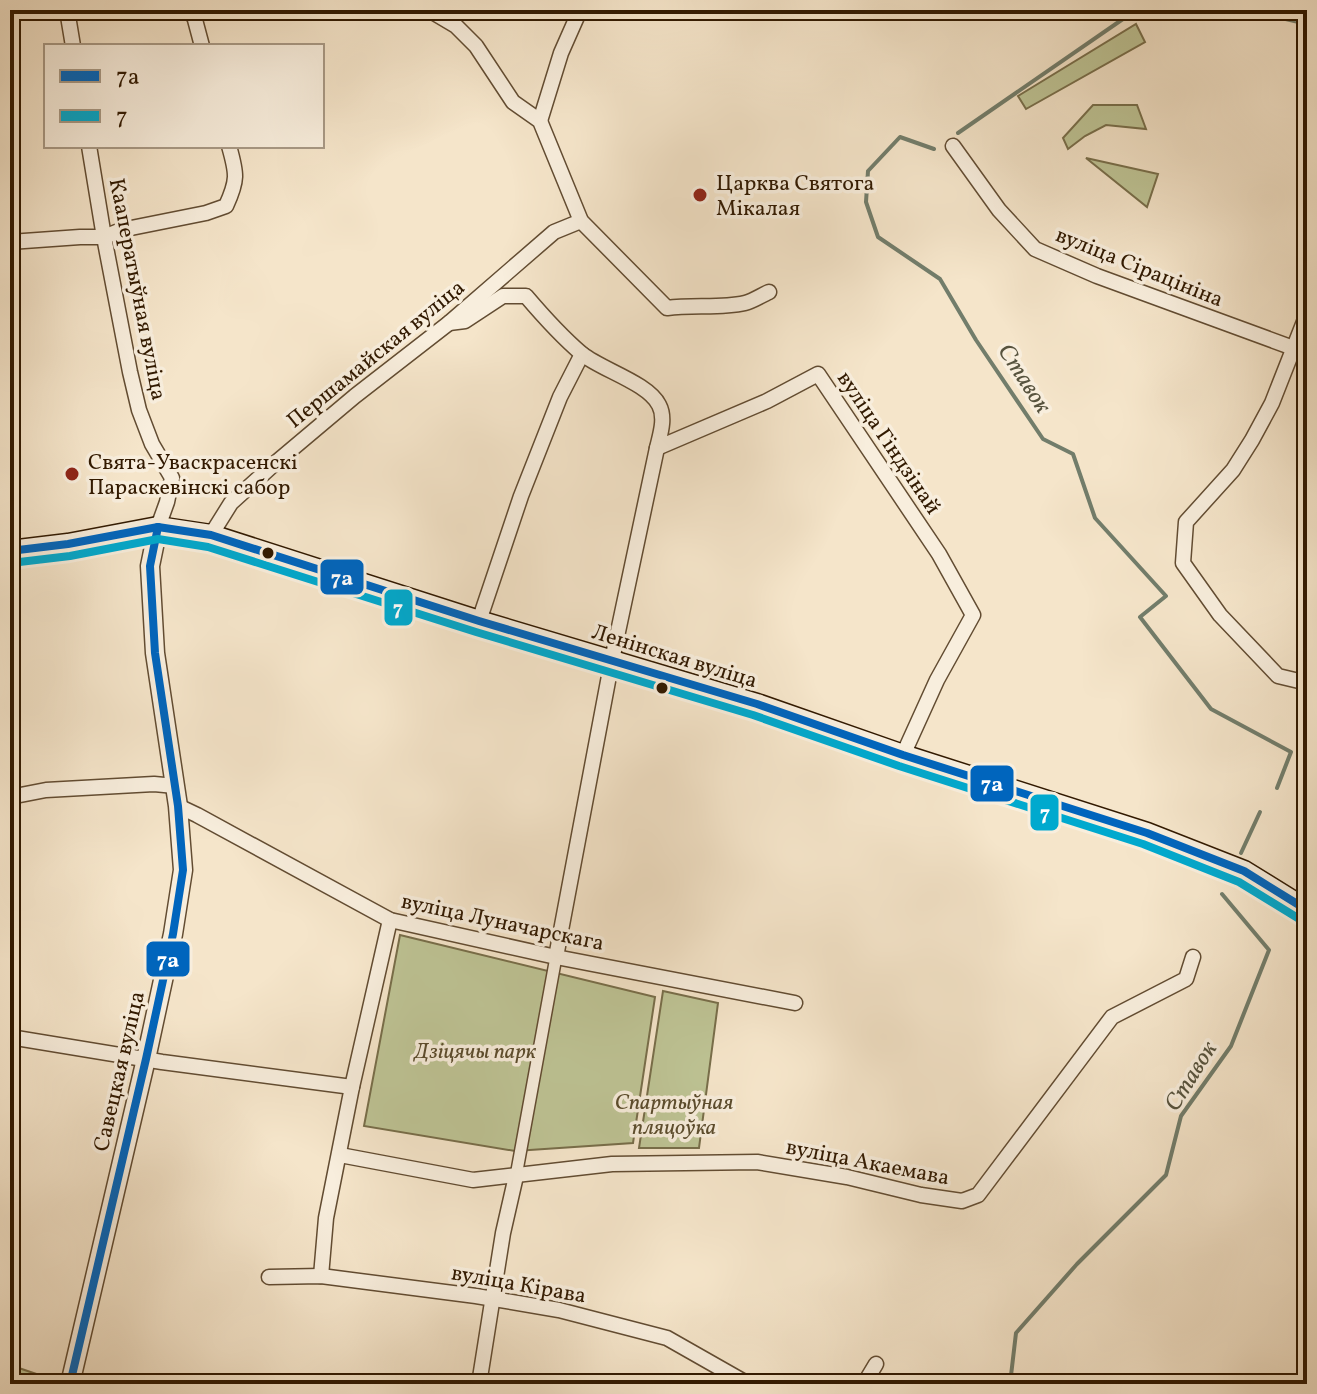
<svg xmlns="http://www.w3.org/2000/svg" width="1317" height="1394" font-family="Vollkorn,serif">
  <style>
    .green { fill: #bec495; stroke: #786e4a; stroke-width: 2 }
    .water { fill: #9dbfb2; stroke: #727d6b; stroke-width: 2 }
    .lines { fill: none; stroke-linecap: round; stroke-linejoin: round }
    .stream { stroke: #727d6b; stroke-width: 4 }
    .pedestrian-casing { stroke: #624c32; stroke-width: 14 }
    .minor-casing { stroke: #624c32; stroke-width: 17 }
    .tertiary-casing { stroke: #624c32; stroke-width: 21 }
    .secondary-casing { stroke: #311900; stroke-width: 23 }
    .pedestrian { stroke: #f8eedd; stroke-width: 11 }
    .minor { stroke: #f8eedd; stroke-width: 14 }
    .tertiary { stroke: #f8eedd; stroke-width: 18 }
    .secondary { stroke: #f8eedd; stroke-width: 20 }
    .bus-1-casing { stroke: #f8eedd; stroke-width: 14 }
    .bus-2-casing { stroke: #f8eedd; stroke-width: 14 }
    .bus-1 { stroke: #0065bd; stroke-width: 8 }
    .bus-2 { stroke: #00a9ce; stroke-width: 8 }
    .poi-dot { fill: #8f2418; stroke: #f8eedd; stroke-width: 3 }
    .bus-dot { fill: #311900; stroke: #f8eedd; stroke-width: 3 }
    .labels { text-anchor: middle; stroke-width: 7; stroke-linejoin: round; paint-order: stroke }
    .poi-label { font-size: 22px; fill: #311900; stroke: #f8eedd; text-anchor: start }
    .street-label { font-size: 22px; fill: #311900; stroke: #f8eedd }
    .park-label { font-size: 22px; font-style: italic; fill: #5b4c2d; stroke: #f8eedd }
    .water-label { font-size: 24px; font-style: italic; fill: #57533e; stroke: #f8eedd }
    .line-badge { stroke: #f8eedd; stroke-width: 3 }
    .badge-label { font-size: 22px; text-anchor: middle; font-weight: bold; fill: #fff }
  </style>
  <rect width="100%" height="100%" fill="#f5e5ca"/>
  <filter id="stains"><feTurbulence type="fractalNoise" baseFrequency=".0025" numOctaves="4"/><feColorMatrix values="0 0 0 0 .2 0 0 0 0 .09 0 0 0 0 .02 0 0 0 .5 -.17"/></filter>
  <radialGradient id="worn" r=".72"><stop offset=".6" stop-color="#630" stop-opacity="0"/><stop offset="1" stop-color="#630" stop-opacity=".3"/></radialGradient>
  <g class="green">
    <polygon points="1136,24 1145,42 1026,109 1018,96"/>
    <polygon points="1093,105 1137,105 1146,129 1106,125 1085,136 1068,149 1063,138"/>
    <polygon points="1086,158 1158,174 1147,207"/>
    <polygon points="400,935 655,997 633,1143 515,1151 364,1126"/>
    <polygon points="663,991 718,1003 699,1148 639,1148"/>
    <polygon points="10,1365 54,1380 53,1384 10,1384"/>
  </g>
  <polygon class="water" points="1242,10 1307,10 1307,25"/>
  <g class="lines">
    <g class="stream">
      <polyline points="958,133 1136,10"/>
      <polyline points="934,149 900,137 868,171 866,202 878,237 940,279 976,340 1043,439 1073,454 1095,518 1166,596 1140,617 1211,709 1291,752 1277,788"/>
      <polyline points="1241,853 1260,812"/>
      <polyline points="1010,1384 1016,1333 1077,1264 1166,1175 1181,1116 1231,1046 1269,950 1222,894"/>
    </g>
    <g class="pedestrian-casing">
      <polyline id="pedestrian" points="516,1176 556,957"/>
    </g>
    <g class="minor-casing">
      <g id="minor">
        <polyline points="67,10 73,46"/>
        <polyline points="184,10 194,16 202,46"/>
        <path d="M 429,10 L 456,26 L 476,46 L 513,102 L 540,121 L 581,221 L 667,308 C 693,304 720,309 745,303 C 753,301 762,295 769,292"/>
        <polyline points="540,121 561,53 580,10"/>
        <polyline points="89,146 104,237 130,372 139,410 152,444 172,478 167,502 158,527"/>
        <polyline points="953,146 999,210 1035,249 1097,276 1307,353"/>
        <path d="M 10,242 L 80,237 L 104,237 L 121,230 L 206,213 L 226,206 C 238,180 237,174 229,146"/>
        <polyline points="1307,314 1272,403 1252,440 1233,470 1186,522 1183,563 1220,615 1278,676 1299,681 1307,678"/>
        <path d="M 449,323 L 465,321 L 503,296 L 526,296 C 543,316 562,337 582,354 C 602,370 648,383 659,405 C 666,418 660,435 657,448 L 767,401 L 818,374 L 939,554 L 973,615 L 937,680 L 903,755"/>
        <polyline points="211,535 231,503 273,465 355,396 449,323 554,232 581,221"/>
        <polyline points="479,621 521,496 560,397 582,354"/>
        <polyline points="10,797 46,790 154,784 175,786"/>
        <polyline points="178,806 197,815 390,920 556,957 795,1003"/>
        <polyline points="556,957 612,660 657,448"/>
        <polyline points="10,1037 162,1062 352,1087"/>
        <polyline points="340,1155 473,1180 612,1164 757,1162 847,1177 921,1195 962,1201 978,1195 1112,1017 1186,979 1193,957"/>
        <polyline points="321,1276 326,1218 352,1087 390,920"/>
        <polyline points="269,1277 321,1276 476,1296 559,1310 667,1338 748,1384"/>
        <polyline points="479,1384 503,1233 516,1176"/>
        <polyline points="864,1384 876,1364"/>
      </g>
    </g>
    <g class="tertiary-casing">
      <polyline id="tertiary" points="70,1384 146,1059 173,934 183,870 178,806 155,653 150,566 158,527"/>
    </g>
    <g class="secondary-casing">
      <polyline id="secondary" points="10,551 68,544 158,527 211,535 479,621 757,704 903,755 1147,833 1244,871 1307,910"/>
    </g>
    <use href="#pedestrian" class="pedestrian"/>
    <use href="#minor" class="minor"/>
    <use href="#tertiary" class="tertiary"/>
    <use href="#secondary" class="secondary"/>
    <g class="bus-1-casing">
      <g id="bus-1">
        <polyline points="10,551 68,544 158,527 211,535 479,621 757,704 903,755 1147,833 1244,871 1307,910"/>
        <polyline points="70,1384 146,1059 173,934 183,870 178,806 155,653 150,566 158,527"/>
      </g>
    </g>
    <g class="bus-2-casing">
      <polyline id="bus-2" points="11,563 70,556 158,539 208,547 476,632 753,715 899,766 1143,844 1239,882 1301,920"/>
    </g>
    <use href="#bus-1" class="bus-1"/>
    <use href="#bus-2" class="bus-2"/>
  </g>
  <g class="poi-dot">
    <circle cx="700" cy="195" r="8"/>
    <circle cx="72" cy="474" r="8"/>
  </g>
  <g class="bus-dot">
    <circle cx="268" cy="553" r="7"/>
    <circle cx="662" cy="688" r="7"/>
  </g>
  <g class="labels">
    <g class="poi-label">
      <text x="716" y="190">Царква Святога<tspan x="716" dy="25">Мікалая</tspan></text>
      <text x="88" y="469">Свята-Уваскрасенскі<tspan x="88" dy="25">Параскевінскі сабор</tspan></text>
    </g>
    <g class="street-label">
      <text transform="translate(1140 266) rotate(22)" y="8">вуліца Сірацініна</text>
      <text transform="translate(139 289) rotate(79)" y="8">Кааператыўная вуліца</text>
      <text transform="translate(375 353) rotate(-39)" y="8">Першамайская вуліца</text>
      <text transform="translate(890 442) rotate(56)" y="8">вуліца Гіндзінай</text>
      <text transform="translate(675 655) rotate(17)" y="8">Ленінская вуліца</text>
      <text transform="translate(503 921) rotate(12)" y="8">вуліца Луначарскага</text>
      <text transform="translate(118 1071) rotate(-77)" y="8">Савецкая вуліца</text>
      <text transform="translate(868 1161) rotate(11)" y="8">вуліца Акаемава</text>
      <text transform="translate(519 1283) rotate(10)" y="8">вуліца Кірава</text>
    </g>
    <g class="park-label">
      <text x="475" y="1058">Дзіцячы парк</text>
      <text x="674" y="1109">Спартыўная<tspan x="674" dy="25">пляцоўка</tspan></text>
    </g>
    <g class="water-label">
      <text transform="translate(1025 378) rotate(57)" y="8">Ставок</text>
      <text transform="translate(1190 1076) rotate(-58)" y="8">Ставок</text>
    </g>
  </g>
  <g class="line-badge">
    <rect x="319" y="558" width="46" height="38" rx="8" fill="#0065bd"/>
    <rect x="383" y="588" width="31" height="39" rx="8" fill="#00a9ce"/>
    <rect x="969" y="764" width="46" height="39" rx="8" fill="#0065bd"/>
    <rect x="1029" y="793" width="31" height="39" rx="8" fill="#00a9ce"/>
    <rect x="145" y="940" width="46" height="38" rx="8" fill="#0065bd"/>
  </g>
  <g class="badge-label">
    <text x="342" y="585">7а</text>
    <text x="398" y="615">7</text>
    <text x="992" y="791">7а</text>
    <text x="1045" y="820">7</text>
    <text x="168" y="967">7а</text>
  </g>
  <rect width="1317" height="1394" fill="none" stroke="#f5e5ca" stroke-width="40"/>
  <rect x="12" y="12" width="1293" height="1370" fill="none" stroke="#311900" stroke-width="4"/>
  <rect x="20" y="20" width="1277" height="1354" fill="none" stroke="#311900" stroke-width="2"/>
  <rect x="44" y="44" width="280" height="104" fill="#f8eedd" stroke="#a89985" stroke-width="2"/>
  <rect x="60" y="70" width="40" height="12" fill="#0065bd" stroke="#a89985" stroke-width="2"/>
  <text x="116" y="84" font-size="24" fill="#311900">7а</text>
  <rect x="60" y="110" width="40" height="12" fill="#00a9ce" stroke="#a89985" stroke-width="2"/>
  <text x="116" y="124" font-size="24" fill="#311900">7</text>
  <rect width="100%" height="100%" filter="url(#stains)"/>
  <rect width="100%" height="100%" fill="url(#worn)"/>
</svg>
